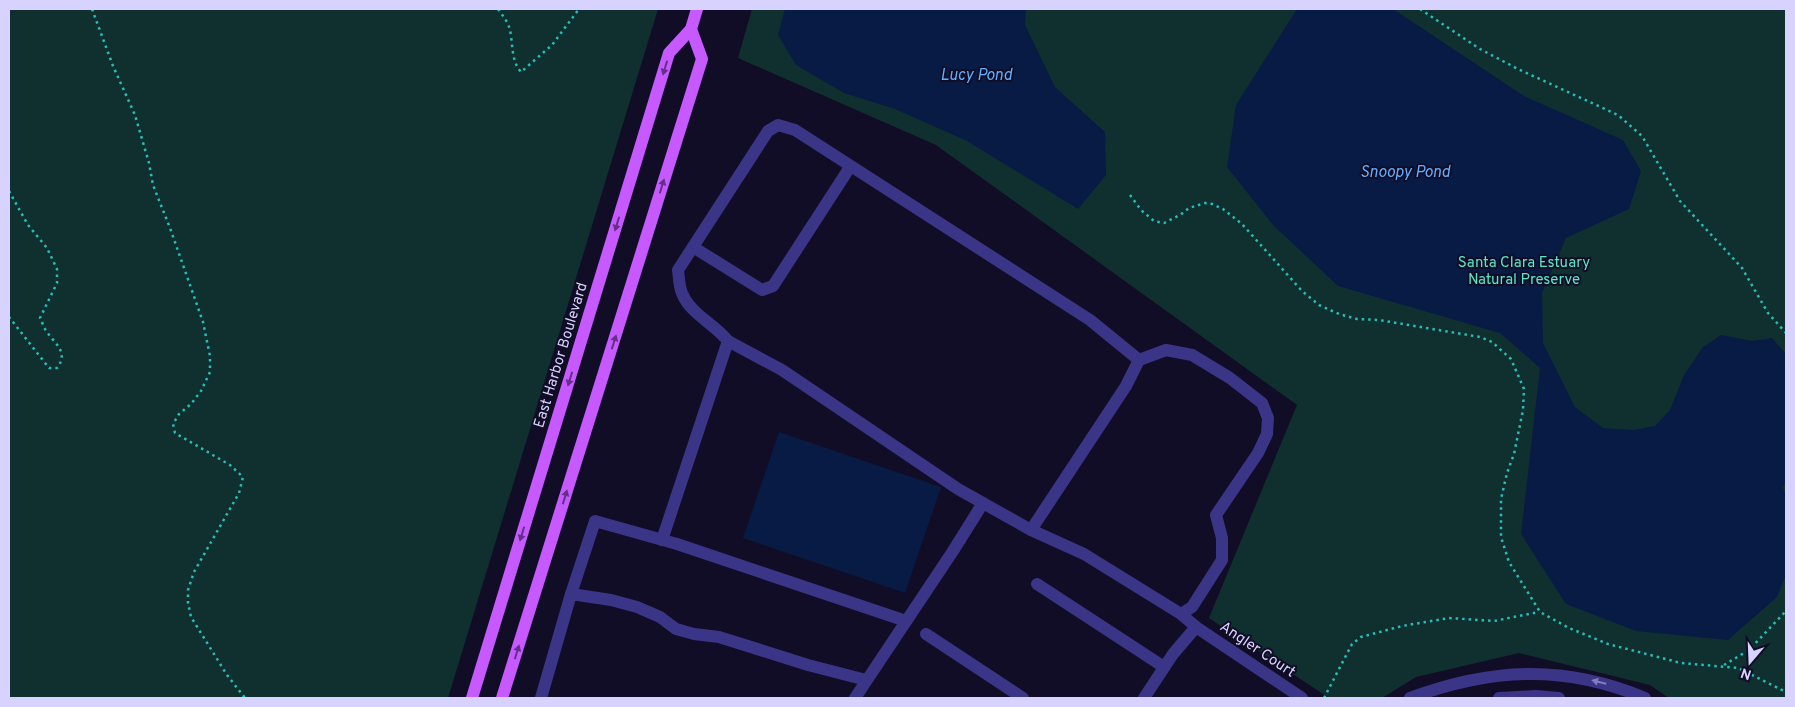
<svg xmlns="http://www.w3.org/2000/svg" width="1795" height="707" font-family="Overpass,sans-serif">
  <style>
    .green { fill: #103030 }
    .water { fill: #071b45 }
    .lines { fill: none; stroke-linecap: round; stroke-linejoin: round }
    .path { stroke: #27bdb9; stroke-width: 2.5; stroke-dasharray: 2.5 4; stroke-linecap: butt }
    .minor { stroke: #3b3587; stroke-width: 12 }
    .major { stroke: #c659ff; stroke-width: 12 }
    .oneway { fill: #632f88 }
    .oneway2 { fill: #827cbd }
    .labels { text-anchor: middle; stroke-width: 4; stroke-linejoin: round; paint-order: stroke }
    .park-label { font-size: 15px; fill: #56e7c7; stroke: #120d26 }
    .street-label { font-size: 15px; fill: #d8d2ff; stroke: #120d26 }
    .water-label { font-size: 16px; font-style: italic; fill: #60b0ff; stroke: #120d26 }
  </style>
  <rect width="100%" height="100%" fill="#120d26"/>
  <g class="green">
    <polygon points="9,9 658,9 448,698 9,698"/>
    <polygon points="752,9 1786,9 1786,698 1669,698 1650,685 1519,653 1416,677 1382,698 1329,698 1209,618 1297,405 936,145 738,58"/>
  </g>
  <g class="water">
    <polygon points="785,9 1026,9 1025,25 1055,87 1105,132 1106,175 1078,209 967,141 895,109 844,93 796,65 778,35"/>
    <polygon points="1297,9 1393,9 1524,96 1623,140 1641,171 1629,209 1566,238 1542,293 1543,343 1575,407 1603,428 1633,430 1655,426 1670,410 1684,375 1703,347 1721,335 1752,341 1772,338 1786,354 1786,480 1783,488 1786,495 1786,575 1777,597 1728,640 1636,631 1566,604 1521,534 1540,368 1500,333 1338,286 1273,225 1227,167 1236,105"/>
    <polygon points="779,432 941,487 905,593 743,538"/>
  </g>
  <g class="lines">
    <g class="path">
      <polyline points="92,9 113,66 135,115 149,163 153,185 170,228 203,322 210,356 210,372 201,391 191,404 179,414 173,424 175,433 230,465 243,477 239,493 194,572 188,590 188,603 191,617 227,675 245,698"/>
      <path d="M 498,9 C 503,16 508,22 510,30 C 513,44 511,61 521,72 L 552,45 L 579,9"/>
      <polyline points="1420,9 1480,49 1518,69 1618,115 1642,136 1680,201 1742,268 1768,313 1786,333"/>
      <path d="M 9,191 L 28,225 L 47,248 L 57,269 L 57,283 L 40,318 C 42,321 43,326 45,329 C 53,343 70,351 57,368 L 49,368 L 9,317"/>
      <polyline points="1130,195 1141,210 1154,221 1164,223 1180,215 1189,208 1205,203 1212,204 1223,209 1242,224 1302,291 1319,305 1339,314 1357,319 1379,320 1480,337 1492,342 1511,359 1524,389 1523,410 1514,454 1507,473 1501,499 1501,537 1509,562 1540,612 1569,628 1608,644 1681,663 1738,668 1786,692"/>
      <polyline points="1724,665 1749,650 1786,611"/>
      <polyline points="1324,698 1352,644 1361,637 1402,626 1449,618 1494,621 1539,612"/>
    </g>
    <g class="minor">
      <polyline points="693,247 762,290 773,286 850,167"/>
      <polyline points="728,341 782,370 958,489 1031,530 1084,554 1181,614 1196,627 1302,698"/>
      <polyline points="1031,530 1126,386 1139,360"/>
      <path d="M 662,540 L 728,341 C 715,324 690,314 682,293 C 679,286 679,277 678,270 L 768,131 L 778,125 L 795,130 L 1090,320 L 1139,360 L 1166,350 L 1192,355 L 1230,378 L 1262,403 L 1268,418 L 1267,434 L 1258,453 L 1216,515 L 1222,538 L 1222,560 L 1192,607 L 1181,614"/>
      <polyline points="1037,584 1164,667"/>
      <polyline points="571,594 595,521 677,544 906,621"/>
      <polyline points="926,634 1023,698"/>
      <polyline points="541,698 571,594 611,600 637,607 660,617 676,629 694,634 719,637 808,665 866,680"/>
      <polyline points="855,698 953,551 983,503"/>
      <polyline points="1144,698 1173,654 1196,627"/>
      <path d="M 1410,698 C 1491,668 1564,664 1645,698"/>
      <polyline points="1499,698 1536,696 1559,698"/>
    </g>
    <g class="major">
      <polyline points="472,698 669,53 691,29 697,9"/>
      <polyline points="502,698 702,59 691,29"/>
    </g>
  </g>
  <defs><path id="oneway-solid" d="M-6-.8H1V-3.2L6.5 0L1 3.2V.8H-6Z" transform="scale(1.25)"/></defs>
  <g class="oneway">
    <use href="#oneway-solid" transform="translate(665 68) rotate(107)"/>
    <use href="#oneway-solid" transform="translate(662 186) rotate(-73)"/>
    <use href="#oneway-solid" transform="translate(617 224) rotate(107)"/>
    <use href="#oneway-solid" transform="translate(614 342) rotate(-73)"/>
    <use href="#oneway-solid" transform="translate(570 379) rotate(107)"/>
    <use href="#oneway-solid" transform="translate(565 497) rotate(-73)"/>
    <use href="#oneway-solid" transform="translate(522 534) rotate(107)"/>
    <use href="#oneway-solid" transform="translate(517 652) rotate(-73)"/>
  </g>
  <use class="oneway2" href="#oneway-solid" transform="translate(1599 682) rotate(-166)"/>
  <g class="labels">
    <g class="park-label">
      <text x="1524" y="267">Santa Clara Estuary<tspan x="1524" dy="17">Natural Preserve</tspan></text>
    </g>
    <g class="street-label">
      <text transform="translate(560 355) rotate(-73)" y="5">East Harbor Boulevard</text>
      <text transform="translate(1258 649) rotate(34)" y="5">Angler Court</text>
    </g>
    <g class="water-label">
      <text x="976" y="80">Lucy Pond</text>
      <text x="1405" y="177">Snoopy Pond</text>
    </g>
  </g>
  <rect width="1795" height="707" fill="none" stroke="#d8d2ff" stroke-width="20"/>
  <g transform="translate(1750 662) rotate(199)" stroke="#120d26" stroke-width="4" paint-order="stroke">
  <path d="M0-4L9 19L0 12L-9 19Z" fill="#d8d2ff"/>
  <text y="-8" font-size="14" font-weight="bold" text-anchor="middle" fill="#d8d2ff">N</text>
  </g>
</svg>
